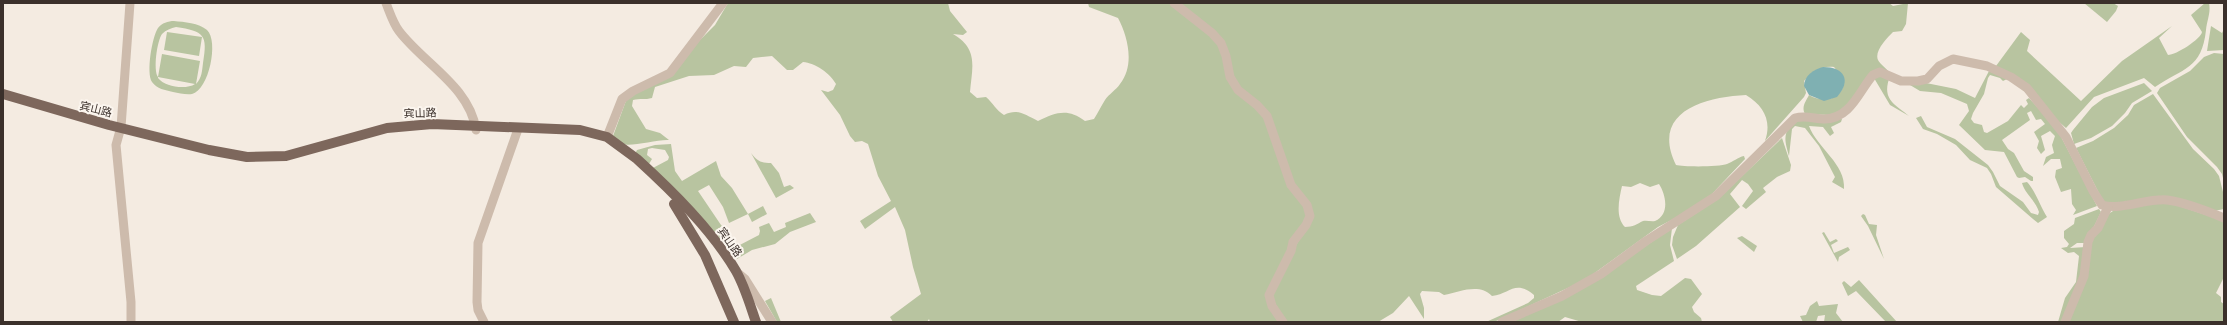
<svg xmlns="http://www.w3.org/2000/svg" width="2227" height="325" font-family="'Fira Sans','Noto Sans SC',sans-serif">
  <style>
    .green { fill: #b8c4a0; fill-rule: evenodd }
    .water { fill: #7fb0b2 }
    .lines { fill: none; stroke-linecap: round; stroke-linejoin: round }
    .minor { stroke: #cdbbac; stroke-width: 9 }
    .primary { stroke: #7d675c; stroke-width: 10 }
    .labels { text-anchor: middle; stroke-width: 4; stroke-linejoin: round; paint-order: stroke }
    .street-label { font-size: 11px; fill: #3b302b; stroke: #fbf5ee }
  </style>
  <rect width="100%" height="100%" fill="#f4ebe1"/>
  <g class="green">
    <path d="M 728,3 L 948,3 L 950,11 L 967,32 L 963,35 L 953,34 C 979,49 972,68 970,92 L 977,98 L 986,97 C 993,103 996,110 1004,115 C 1018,108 1025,115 1038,121 C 1056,112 1068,108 1085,121 L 1094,119 C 1098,113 1101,106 1105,100 C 1109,94 1116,90 1120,84 C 1135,65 1128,37 1118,18 L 1089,7 L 1088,3 L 1172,3 L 1219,44 L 1229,77 L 1265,117 L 1308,216 L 1267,294 L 1281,322 L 930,322 L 929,319 L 927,322 L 893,322 L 890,317 L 921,294 L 913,267 L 905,230 L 895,207 L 865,229 L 860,221 L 891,201 L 878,176 L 868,144 L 862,141 L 855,142 L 850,136 L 840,115 L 821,90 L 828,92 L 833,90 L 836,84 C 830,73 815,63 803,62 L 793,70 L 787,70 L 772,56 L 753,58 L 746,67 L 734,66 L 714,75 L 689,76 L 655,87 L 652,98 C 645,100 640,98 633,100 L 632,106 L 646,129 L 660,133 L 669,140 C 659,139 630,147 624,144 C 620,143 616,139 613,136 L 627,98 L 658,82 L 715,25 Z"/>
    <path d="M 1177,3 L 1889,3 L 1893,6 L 1908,3 L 1906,24 L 1902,31 L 1893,32 C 1887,38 1874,51 1878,60 C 1880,64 1886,68 1889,72 L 1882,69 L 1843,110 L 1829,115 L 1805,114 C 1801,107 1806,101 1809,95 C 1824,104 1844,99 1844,80 L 1834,67 C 1819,66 1814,71 1804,81 L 1806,93 L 1804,97 L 1765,141 C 1772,121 1764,106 1746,95 C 1704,97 1650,112 1676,165 C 1683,167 1720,167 1727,164 C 1733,162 1738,157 1744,156 L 1745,159 L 1711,195 L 1683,214 L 1658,227 L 1585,280 L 1494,322 L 1486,322 L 1528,303 L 1534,298 L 1534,295 C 1515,279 1510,294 1492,296 C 1480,283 1461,291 1444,295 L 1439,292 L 1422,291 L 1420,294 L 1424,308 L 1424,319 L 1409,296 L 1393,313 L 1378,322 L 1285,322 L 1271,295 L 1311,216 L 1292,185 L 1268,116 L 1246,97 L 1232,77 L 1228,55 ZM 1640,183 L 1650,187 L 1659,184 C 1665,193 1671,214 1655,221 C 1651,222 1647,220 1643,221 C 1637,224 1633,227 1625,227 C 1615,217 1619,199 1622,186 L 1631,187 Z"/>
    <polygon points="2084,3 2113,3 2118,6 2116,11 2107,22"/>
    <path d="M 2205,3 L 2209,3 C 2211,13 2207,20 2206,30 C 2202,69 2183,68 2155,87 L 2144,78 L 2094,97 L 2066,128 L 1996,66 L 2021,32 L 2030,40 L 2027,51 L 2081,101 L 2122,61 L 2172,26 L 2159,38 L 2168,55 C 2176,55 2201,39 2202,32 L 2191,15 Z"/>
    <path d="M 174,21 C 184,22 199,23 207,30 C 219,41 209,90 192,94 C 186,95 179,93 173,92 C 165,90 157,89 152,82 C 146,73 152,37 158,28 C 162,23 168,21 174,21 ZM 176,27 C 204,31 208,35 203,63 C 202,71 202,78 196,84 L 200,61 L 162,54 L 158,77 C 153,70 157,41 162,34 C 166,30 171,28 176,27 ZM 158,78 L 158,77 L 195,84 C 186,90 165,87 158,78 Z"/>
    <polygon points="2211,26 2222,33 2224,29 2224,50 2207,51"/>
    <polygon points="167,32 202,37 199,56 164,50"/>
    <polygon points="2214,53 2224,54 2224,182 2222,174 2217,167 2187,137 2157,93 2160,88 2190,71 2204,57"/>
    <polygon points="1989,71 2007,79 2003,81 2000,78 1990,75 1988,78 1984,94 1973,113 1971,119 1974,123 1982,125 1984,132 1987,133 2008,121 2021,105 2024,108 2028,104 2026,100 2029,98 2057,129 2097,206 2073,215 2076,210 2072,204 2071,189 2061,192 2055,177 2056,170 2062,168 2060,159 2051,159 2043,166 2046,157 2054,153 2052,145 2055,136 2050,131 2041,136 2045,150 2041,154 2037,148 2039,141 2034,132 2045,124 2041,119 2036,120 2031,111 2027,113 2030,120 2002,140 2008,149 2014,153 2024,171 2033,177 2033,181 2031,181 2025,177 2019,178 2017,177 2004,152 1985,150 1959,125 1969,111 1967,104 1941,93 1920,91 1910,85 1926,83 1956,89 1975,98"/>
    <path d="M 1879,76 L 1889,79 C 1882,100 1896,105 1909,116 L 1890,105 L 1874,78 Z"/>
    <polygon points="2144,83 2152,91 2132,103 2125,113 2112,126 2091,138 2074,144 2071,133 2073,130 2092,107 2104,98"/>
    <polygon points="2153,94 2193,149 2214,169 2219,176 2224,196 2224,209 2214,211 2182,203 2111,205 2104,203 2076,148 2093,141 2114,128 2128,115 2134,105"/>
    <path d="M 1921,116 L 1927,127 L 1955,139 L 1988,165 L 1993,172 L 2000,186 L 2023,202 L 2031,213 L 2038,215 L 2039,212 C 2036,201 2025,194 2022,183 L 2027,182 C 2035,190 2041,208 2047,217 L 2038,223 L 2033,219 L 1996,187 L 1991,174 L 1987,168 L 1970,160 L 1956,145 L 1937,134 L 1923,129 L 1916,118 Z"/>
    <path d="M 1842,119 L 1841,122 L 1831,127 L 1834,133 L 1830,136 L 1823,127 L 1809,126 C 1817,148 1846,164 1844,189 L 1832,182 L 1835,177 L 1819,146 L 1805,128 L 1795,126 L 1792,129 L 1789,156 C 1785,141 1782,134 1794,121 Z"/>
    <polygon points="1782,138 1791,165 1790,171 1777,177 1763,188 1766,192 1746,209 1742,206 1753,191 1748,184 1742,180 1730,194 1740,207 1696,246 1677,259 1672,245 1673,237 1678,225 1718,199"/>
    <polygon points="671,144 675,171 682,181 716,161 721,176 732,188 748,214 763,206 767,214 752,222 748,214 729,223 723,207 709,185 698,191 721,225 722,226 714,232 651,169 668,160 669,157 665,150 652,148 648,149 647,155 652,159 649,164 635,154 637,150 655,145"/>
    <path d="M 751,153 C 757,161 761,163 771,163 L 779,173 L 784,187 L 790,185 L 794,188 L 776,198 Z"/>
    <path d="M 2170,203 L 2224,221 L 2224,277 L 2216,293 L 2221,297 L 2221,302 L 2224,304 L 2224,322 L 2067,322 C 2074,297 2090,223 2113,211 C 2129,202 2152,204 2170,203 Z"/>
    <polygon points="2099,209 2101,212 2086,243 2077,243 2070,248 2086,247 2082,275 2063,322 2058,322 2065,298 2076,282 2079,256 2074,252 2068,253 2061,248 2067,247 2069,244 2064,238 2064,231 2074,224 2075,218"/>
    <polygon points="810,213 816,222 790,232 775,244 752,250 737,259 718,236 722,232 720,235 727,243 729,241 734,248 759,235 760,231 759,227 769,223 774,232 786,227 785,223"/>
    <polygon points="1863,214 1865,215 1869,224 1877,225 1876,235 1884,259 1868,226 1861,216"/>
    <polygon points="1672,228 1670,245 1674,261 1636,286 1637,290 1652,295 1661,296 1685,278 1691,279 1702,294 1692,307 1694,312 1701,318 1702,322 1582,322 1565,317 1558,322 1510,322 1628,258"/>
    <polygon points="1824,232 1830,242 1836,239 1838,241 1831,245 1834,253 1848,247 1850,250 1839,257 1838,262 1822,233"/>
    <polygon points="1742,236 1757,246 1754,252 1737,238"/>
    <polygon points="1859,280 1897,322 1886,322 1856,291 1848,296 1842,283 1844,281 1851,287"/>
    <polygon points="771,298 781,322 777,322 765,301"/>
    <polygon points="1817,301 1819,306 1838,304 1836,313 1843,322 1824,322 1825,315 1818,316 1816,322 1803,322 1800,316 1806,315 1810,306"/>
  </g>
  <path class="water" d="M 1823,67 C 1844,67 1852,80 1837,97 L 1824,101 L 1809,95 L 1804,86 C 1804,76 1814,69 1823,67 Z"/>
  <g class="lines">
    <g class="minor">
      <polyline points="130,3 121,127 116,145 131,302 131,322"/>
      <path d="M 386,3 C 390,13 393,23 399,31 C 423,63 470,87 476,130"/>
      <polyline points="1174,3 1212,33 1221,43 1226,56 1230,77 1238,90 1257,105 1267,116 1291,185 1307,205 1310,216 1306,225 1293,242 1291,251 1269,295 1272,306 1283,322"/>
      <polyline points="607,137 622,99 633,91 670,73 723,3"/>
      <polyline points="739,274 745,279 772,322"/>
      <polyline points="484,322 478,310 477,302 478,243 518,129"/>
      <path d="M 1502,322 L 1562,296 L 1601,274 L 1646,241 L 1716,196 L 1795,118 C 1806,115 1815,119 1825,119 C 1851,118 1859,91 1873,75 L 1880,72 L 1901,81 L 1918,81 L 1927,79 L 1939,66 L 1953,59 L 1987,66 L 2011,77 L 2027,88 L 2066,137 L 2093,191 L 2102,205 C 2120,211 2147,198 2167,200 C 2185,202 2207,211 2224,218"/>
      <polyline points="2065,322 2084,276 2088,242 2091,235 2098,228 2108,207"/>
    </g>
    <g class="primary">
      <path d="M 3,94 L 109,125 L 209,150 L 247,157 L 286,156 L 387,128 L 432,124 L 580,130 L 607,137 L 637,159 C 672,191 712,230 736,271 C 745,287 750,305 756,322"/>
      <polyline points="674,204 705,255 734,322"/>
    </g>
  </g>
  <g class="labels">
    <g class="street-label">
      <text transform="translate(96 109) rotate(14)" y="4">宾山路</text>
      <text transform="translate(420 113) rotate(-2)" y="4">宾山路</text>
      <text transform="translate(730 242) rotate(55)" y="4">宾山路</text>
    </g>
  </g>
  <rect width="2227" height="325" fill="none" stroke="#3b302b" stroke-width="8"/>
</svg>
